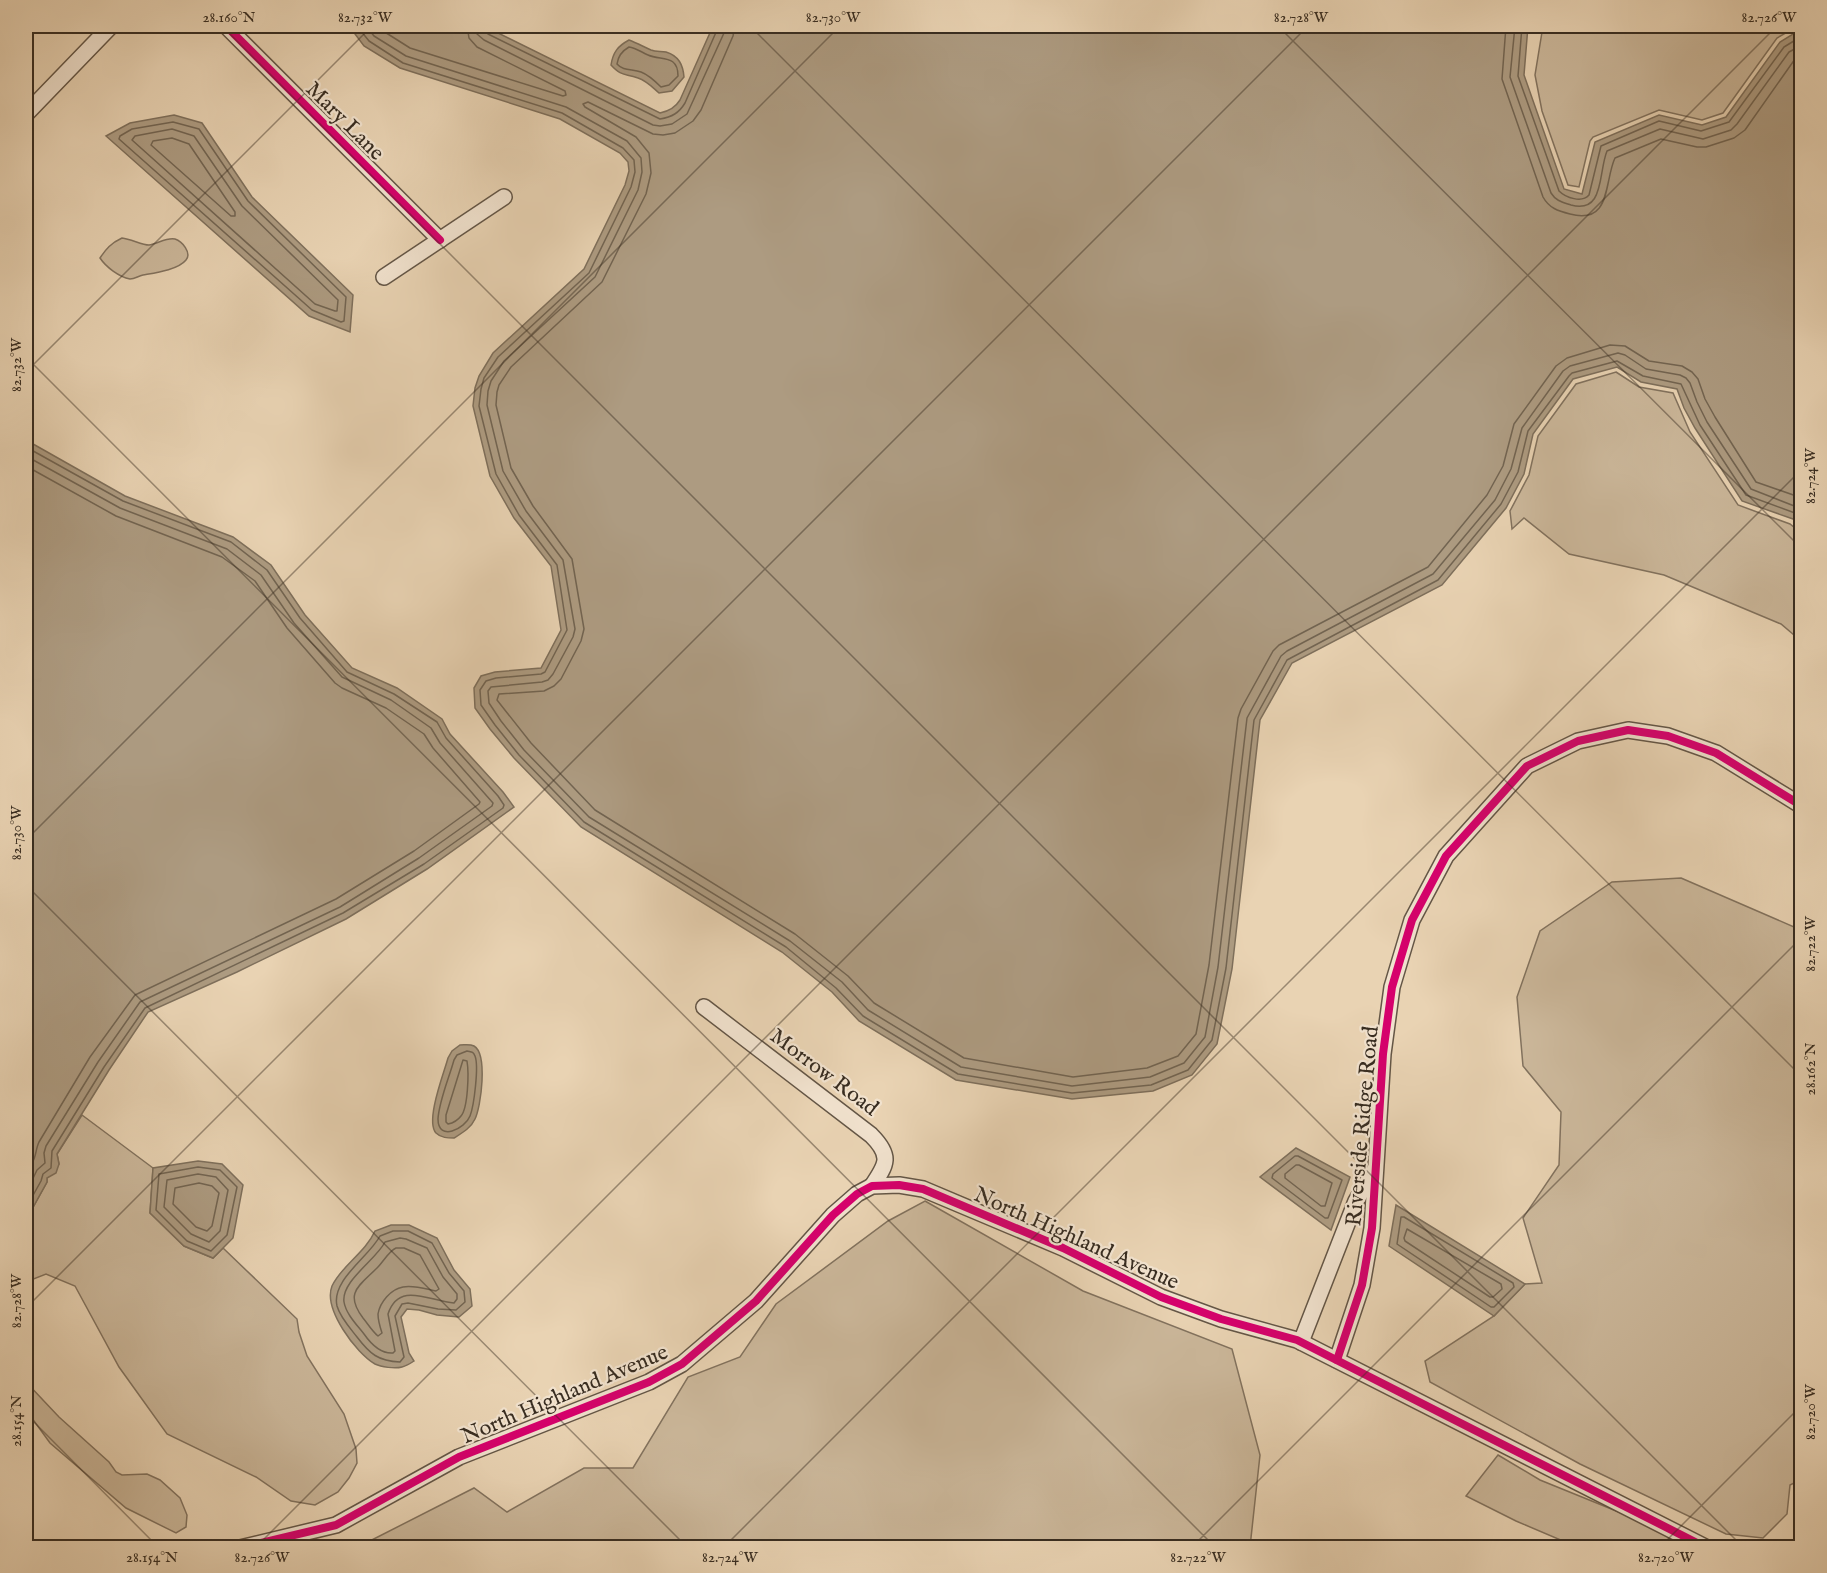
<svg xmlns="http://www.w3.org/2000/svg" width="1827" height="1573" font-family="'IM FELL English',serif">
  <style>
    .green { fill: #cbb79a; stroke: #82725e; stroke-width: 1.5 }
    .water { fill: #ad9b81; stroke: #7e6f5b; stroke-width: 1.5 }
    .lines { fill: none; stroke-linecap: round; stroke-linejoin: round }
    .shore { stroke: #726451; stroke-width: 1.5 }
    .minor-casing { stroke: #645646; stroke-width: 18 }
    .minor { stroke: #f1e2ce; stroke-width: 15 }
    .cycleway-casing { stroke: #f1e2ce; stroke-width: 11 }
    .cycleway { stroke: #d6006c; stroke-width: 8 }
    .ticks { fill: none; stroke: #382d21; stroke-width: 1.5; stroke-opacity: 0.45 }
    .labels { text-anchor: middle; stroke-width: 4.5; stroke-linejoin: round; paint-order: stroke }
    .street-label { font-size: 22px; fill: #382d21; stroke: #f1e2ce }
    .neatline { fill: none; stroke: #382d21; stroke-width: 2 }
    .ticks-label { font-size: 15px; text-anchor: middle; fill: #382d21 }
  </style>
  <rect width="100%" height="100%" fill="#e9d3b3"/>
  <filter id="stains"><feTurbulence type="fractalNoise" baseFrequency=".00333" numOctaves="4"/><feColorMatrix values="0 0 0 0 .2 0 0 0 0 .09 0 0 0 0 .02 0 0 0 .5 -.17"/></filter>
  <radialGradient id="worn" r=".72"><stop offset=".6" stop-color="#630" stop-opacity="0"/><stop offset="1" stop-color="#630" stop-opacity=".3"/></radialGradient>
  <g class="green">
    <polygon points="1543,26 1798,26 1777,38 1723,113 1702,120 1659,110 1593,137 1590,141 1579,187 1568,185 1542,111 1535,75"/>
    <path d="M 122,238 C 131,239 142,245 149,245 C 157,244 167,237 175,239 C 182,241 192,253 186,260 C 178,270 154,273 143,275 C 138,276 135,279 130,279 C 119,277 106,267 100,258 C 106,249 111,243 122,238 Z"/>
    <polygon points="1616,372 1639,387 1673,393 1690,432 1738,505 1790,524 1801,533 1801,641 1781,624 1664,575 1569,554 1524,518 1512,529 1510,511 1529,475 1538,436 1576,384"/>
    <polygon points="1681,878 1801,930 1802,1479 1790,1485 1787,1514 1763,1538 1726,1534 1580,1464 1430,1382 1425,1361 1494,1316 1525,1284 1542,1283 1523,1218 1559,1165 1561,1112 1523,1066 1517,997 1540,931 1612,882"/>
    <polygon points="82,1115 153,1168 150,1213 184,1246 213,1258 223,1248 297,1319 299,1332 307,1356 344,1414 356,1449 357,1463 349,1478 338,1492 315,1505 291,1501 256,1477 167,1434 119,1367 75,1286 46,1274 26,1282 26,1220 47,1182 47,1178 59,1164 57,1154"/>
    <polygon points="925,1201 1083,1291 1232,1349 1260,1455 1250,1547 358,1547 474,1488 507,1512 584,1468 633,1468 688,1377 740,1357 776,1304 888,1221"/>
    <polygon points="26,1382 59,1417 109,1462 116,1472 122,1475 147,1474 160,1480 180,1498 187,1515 186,1527 176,1533 126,1508 50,1443 29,1414 26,1414"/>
    <polygon points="1498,1455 1540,1480 1641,1521 1657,1529 1681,1547 1577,1547 1516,1521 1466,1496"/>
  </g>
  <g class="water">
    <path d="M 349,26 L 484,26 L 660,113 C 669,111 675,108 680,100 L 713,26 L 1528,26 L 1524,75 L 1564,189 L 1582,194 L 1595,142 L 1659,115 L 1702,125 L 1726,117 L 1780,42 L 1801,29 L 1801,526 L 1793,519 L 1742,501 L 1695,428 L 1684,408 L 1677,389 L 1641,382 L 1617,367 L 1573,379 L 1533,434 L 1524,474 L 1506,508 L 1442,585 L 1292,663 L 1260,720 L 1232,969 L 1217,1044 L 1192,1075 L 1153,1091 L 1072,1099 L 956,1080 L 859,1021 L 832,992 L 782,952 L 581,827 L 514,758 L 490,729 L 475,708 L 474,688 L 481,676 L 495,672 L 541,668 L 561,630 L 551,566 L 514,518 L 490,476 L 473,406 L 475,388 L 479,376 L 493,353 L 584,269 L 625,185 L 629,171 L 628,162 L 620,153 L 560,119 L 400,68 L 364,46 Z"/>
    <path d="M 629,40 C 637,43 644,47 651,50 C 656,52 661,51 666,52 C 679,56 683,65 684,77 L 672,91 L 659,93 C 652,87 647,81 638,78 C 624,73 622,77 611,65 C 613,52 618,46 629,40 Z"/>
    <polygon points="174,115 202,123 252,197 353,295 350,332 309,316 106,136 130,123"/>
    <polygon points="26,440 125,496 233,537 271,565 305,615 352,668 397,688 442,719 450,734 503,792 514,807 427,869 346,919 237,972 148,1012 109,1070 57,1154 59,1164 56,1173 47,1178 47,1182 26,1220"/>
    <path d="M 460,1045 C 465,1045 470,1044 474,1046 C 488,1054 481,1107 475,1119 C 471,1128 462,1133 454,1138 C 448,1138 441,1138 436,1133 C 425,1121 444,1073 448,1058 L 452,1051 Z"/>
    <polygon points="1296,1148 1350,1177 1331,1230 1260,1177"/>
    <polygon points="198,1161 222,1164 243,1185 233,1238 213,1258 184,1246 150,1213 153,1168"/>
    <polygon points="1396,1205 1525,1284 1494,1316 1389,1246"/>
    <path d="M 391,1225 L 409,1225 L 437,1238 L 454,1270 L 470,1289 L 472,1306 L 459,1317 L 437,1315 L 419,1310 L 407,1309 L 401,1317 L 409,1353 L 414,1361 C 411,1363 406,1366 402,1367 C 395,1369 381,1367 375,1364 C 356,1353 323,1309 332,1286 C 342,1265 365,1253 375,1231 Z"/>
  </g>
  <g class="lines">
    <g class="shore">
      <polyline points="357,26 369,41 403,63 562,113 623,148 634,160 635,172 631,187 589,273 498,357 484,378 481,389 479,406 496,474 519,515 557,565 567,630 545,672 541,674 496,678 486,681 480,690 481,705 495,725 519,755 584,822 786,947 836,988 863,1016 958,1074 1072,1093 1151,1085 1188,1070 1212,1040 1226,968 1254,720 1287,660 1438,580 1501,504 1518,472 1528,431 1569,376 1572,373 1617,361 1643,376 1681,384 1700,425 1746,495 1795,513 1802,518"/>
      <polyline points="366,26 374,36 406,56 566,107 627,141 641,158 642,172 638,190 595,277 504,361 491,381 488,391 487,405 503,471 526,511 563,560 575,629 573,637 553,674 548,680 542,682 491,687 488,691 489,703 501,721 524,750 589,817 790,941 842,982 868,1010 961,1067 1072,1086 1150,1077 1184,1063 1205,1037 1218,967 1247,718 1281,656 1287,651 1433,574 1495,500 1511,469 1522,428 1563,371 1570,366 1618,353 1625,355 1646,369 1680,375 1686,378 1690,383 1697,402 1707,422 1751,489 1802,509"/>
      <polyline points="377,26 380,29 410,48 563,96 566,95 565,91 477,47 469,38 467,26"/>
      <polyline points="476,26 477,34 484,40 653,125 660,126 672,124 687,114 724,33 725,26"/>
      <path d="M 483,26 L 484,30 L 488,34 L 660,119 C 672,117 679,113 685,103 L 717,30 L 718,26"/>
      <polyline points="735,26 733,36 701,110 693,121 675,133 663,135 653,134 588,102 583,104 585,107 636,137 649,153 651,173 646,194 602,282 511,367 499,385 497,392 496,405 511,468 533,506 572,559 584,629 581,641 561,679 554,686 544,691 499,694 497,700 531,743 595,810 795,934 848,976 874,1003 964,1058 1073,1077 1147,1068 1178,1056 1196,1034 1209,965 1238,718 1241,709 1273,651 1279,645 1428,567 1487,495 1503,466 1514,424 1556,366 1567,358 1610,345 1625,346 1649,361 1682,366 1692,372 1698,379 1705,399 1715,417 1756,482 1802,498"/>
      <path d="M 1506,26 L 1502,79 L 1543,197 C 1549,208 1558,211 1570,214 C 1612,225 1604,181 1615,158 L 1661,139 L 1697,147 L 1706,147 L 1734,138 L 1745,130 L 1795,59 L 1802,55"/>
      <path d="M 1515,26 L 1510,77 L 1551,193 C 1556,201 1562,202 1571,205 C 1605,214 1598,173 1607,151 L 1660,129 L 1703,139 L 1731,130 L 1737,124 L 1789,52 L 1802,45"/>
      <path d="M 1522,26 L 1518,76 L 1559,191 C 1566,198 1582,203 1589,195 L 1601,146 L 1659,121 L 1701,131 L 1729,122 L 1784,47 L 1802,36"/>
      <path d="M 629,47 C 636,48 641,52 648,55 C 661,61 678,54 678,76 L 669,85 L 661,87 C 655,81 649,75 641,72 C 632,69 623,71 617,64 C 618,56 622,51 629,47 Z"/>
      <polygon points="173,122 199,129 248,201 346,297 344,321 341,322 312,310 119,139 120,136 132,129"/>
      <polygon points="172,129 194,136 242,206 338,300 337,311 335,311 315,304 132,140 135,136"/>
      <polygon points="172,138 189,144 235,212 235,216 231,216 151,145 153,141"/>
      <polyline points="26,447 123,501 231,542 267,570 300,618 347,672 394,694 437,722 446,738 498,796 504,805 503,808 424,864 343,913 145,1008 104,1067 52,1151 51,1168 43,1174 41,1181 26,1208"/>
      <polyline points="26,456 120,508 227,549 261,575 294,623 342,677 391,700 431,728 440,743 493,803 492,806 419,858 340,907 140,1002 98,1062 46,1146 44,1153 45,1163 37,1170 26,1193"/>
      <path d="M 26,466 L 116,516 L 222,557 L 255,581 L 287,628 L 335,683 L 342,688 L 386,708 L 424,734 L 433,748 L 480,802 L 479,804 L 414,851 L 336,899 L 135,995 L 90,1057 L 39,1142 C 36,1148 36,1156 33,1161 C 30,1165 27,1168 26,1173"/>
      <path d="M 467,1051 C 471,1052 473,1051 475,1056 C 479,1066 474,1106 470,1116 C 465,1129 438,1142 438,1119 C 439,1101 449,1078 454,1060 L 457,1055 Z"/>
      <path d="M 463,1060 L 467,1061 C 469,1073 468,1108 461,1116 C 458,1120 453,1123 448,1124 L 446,1122 L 446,1115 Z"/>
      <polygon points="1295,1156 1298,1156 1342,1180 1328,1218 1325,1218 1272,1178 1273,1174"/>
      <polygon points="1296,1165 1299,1165 1332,1183 1325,1206 1321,1206 1285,1178 1285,1174"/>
      <polygon points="198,1167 220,1170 237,1187 227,1235 211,1251 187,1241 156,1210 159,1174"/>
      <polygon points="198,1174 216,1177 228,1190 220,1231 209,1242 191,1234 164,1207 167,1180"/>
      <polygon points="199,1183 212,1186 219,1193 212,1226 207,1231 196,1227 173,1204 175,1188"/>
      <polygon points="1401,1217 1404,1217 1513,1283 1514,1287 1494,1307 1491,1307 1397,1244"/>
      <polygon points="1407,1229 1501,1284 1502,1289 1493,1297 1490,1297 1405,1241 1404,1238"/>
      <path d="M 393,1231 L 408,1231 L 432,1243 L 449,1273 L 464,1291 L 465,1302 L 456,1310 L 438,1309 L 408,1303 L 402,1304 L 395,1316 L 404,1357 L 400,1362 C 378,1361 370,1354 357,1337 C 350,1328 340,1317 337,1306 C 331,1280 369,1257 380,1236 Z"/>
      <path d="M 400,1238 L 406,1239 L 427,1248 L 443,1277 L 457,1294 L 457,1299 L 454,1303 C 429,1301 399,1281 388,1314 L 395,1351 L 393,1353 C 380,1354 371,1344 364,1334 C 357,1325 346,1314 344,1302 C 341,1281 376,1260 385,1242 Z"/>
      <path d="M 396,1248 L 404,1248 L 420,1255 L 439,1289 L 436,1291 C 426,1289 414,1285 403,1287 C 391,1289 380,1302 378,1314 C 378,1321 380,1327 382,1333 L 378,1336 C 372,1331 368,1324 363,1318 C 344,1293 359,1286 377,1268 C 383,1262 389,1251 396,1248 Z"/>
    </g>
    <g class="minor-casing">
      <g id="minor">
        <polyline points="226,26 440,240"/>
        <polyline points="26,114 111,26"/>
        <polyline points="384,277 504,197"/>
        <path d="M 704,1007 L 871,1135 C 892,1156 887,1164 872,1186"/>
        <polyline points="1301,1342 1356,1201 1375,1169"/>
        <polyline points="1337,1360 1362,1285 1372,1228 1383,1054 1392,987 1412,920 1446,856 1527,766 1578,741 1628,730 1668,736 1716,753 1802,806"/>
        <polyline points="240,1548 336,1525 459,1457 649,1382 682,1364 756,1301 833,1215 857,1194 872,1186 899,1185 923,1189 1063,1248 1161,1297 1221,1319 1297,1340 1707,1548"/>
      </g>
    </g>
    <use href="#minor" class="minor"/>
    <g class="cycleway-casing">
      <g id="cycleway">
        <polyline points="226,26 440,240"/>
        <polyline points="1337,1360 1362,1285 1372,1228 1383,1054 1392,987 1412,920 1446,856 1527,766 1578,741 1628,730 1668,736 1716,753 1802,806"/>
        <polyline points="240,1548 336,1525 459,1457 649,1382 682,1364 756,1301 833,1215 857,1194 872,1186 899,1185 923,1189 1063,1248 1161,1297 1221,1319 1297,1340 1707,1548"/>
      </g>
    </g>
    <use href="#cycleway" class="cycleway"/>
  </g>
  <path class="ticks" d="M 222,26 L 1744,1548M 750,26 L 1802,1077M 1278,26 L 1802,549M 26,357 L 1216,1548M 26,372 L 372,26M 26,840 L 840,26M 26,885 L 688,1548M 26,1308 L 1308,26M 26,1414 L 159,1548M 255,1548 L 1777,26M 723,1548 L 1802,469M 1191,1548 L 1802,937M 1659,1548 L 1802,1405"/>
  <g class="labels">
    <g class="street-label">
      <text transform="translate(346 120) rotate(45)" y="8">Mary Lane</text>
      <text transform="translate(825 1071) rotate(37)" y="8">Morrow Road</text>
      <text transform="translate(1361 1126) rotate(-85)" y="8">Riverside Ridge Road</text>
      <text transform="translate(1077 1237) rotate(24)" y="8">North Highland Avenue</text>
      <text transform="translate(564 1393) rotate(-23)" y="8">North Highland Avenue</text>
    </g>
  </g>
  <rect width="1827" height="1573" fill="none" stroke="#e9d3b3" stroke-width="66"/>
  <rect x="33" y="33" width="1761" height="1507" class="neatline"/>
  <g class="ticks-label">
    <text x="229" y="22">28.160°N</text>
    <text x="365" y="22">82.732°W</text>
    <text x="833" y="22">82.730°W</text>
    <text x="1301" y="22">82.728°W</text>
    <text x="1769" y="22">82.726°W</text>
    <text transform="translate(16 365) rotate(-90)" y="5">82.732°W</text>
    <text transform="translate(1810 476) rotate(-90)" y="5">82.724°W</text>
    <text transform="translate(16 833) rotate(-90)" y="5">82.730°W</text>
    <text transform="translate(1810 944) rotate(-90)" y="5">82.722°W</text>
    <text transform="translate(1810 1069) rotate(-90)" y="5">28.162°N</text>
    <text transform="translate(16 1301) rotate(-90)" y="5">82.728°W</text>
    <text transform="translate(1810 1412) rotate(-90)" y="5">82.720°W</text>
    <text transform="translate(16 1421) rotate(-90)" y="5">28.154°N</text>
    <text x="152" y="1562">28.154°N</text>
    <text x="262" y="1562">82.726°W</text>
    <text x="730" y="1562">82.724°W</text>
    <text x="1198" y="1562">82.722°W</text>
    <text x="1666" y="1562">82.720°W</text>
  </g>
  <rect width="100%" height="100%" filter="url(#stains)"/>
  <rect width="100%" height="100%" fill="url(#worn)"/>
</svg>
